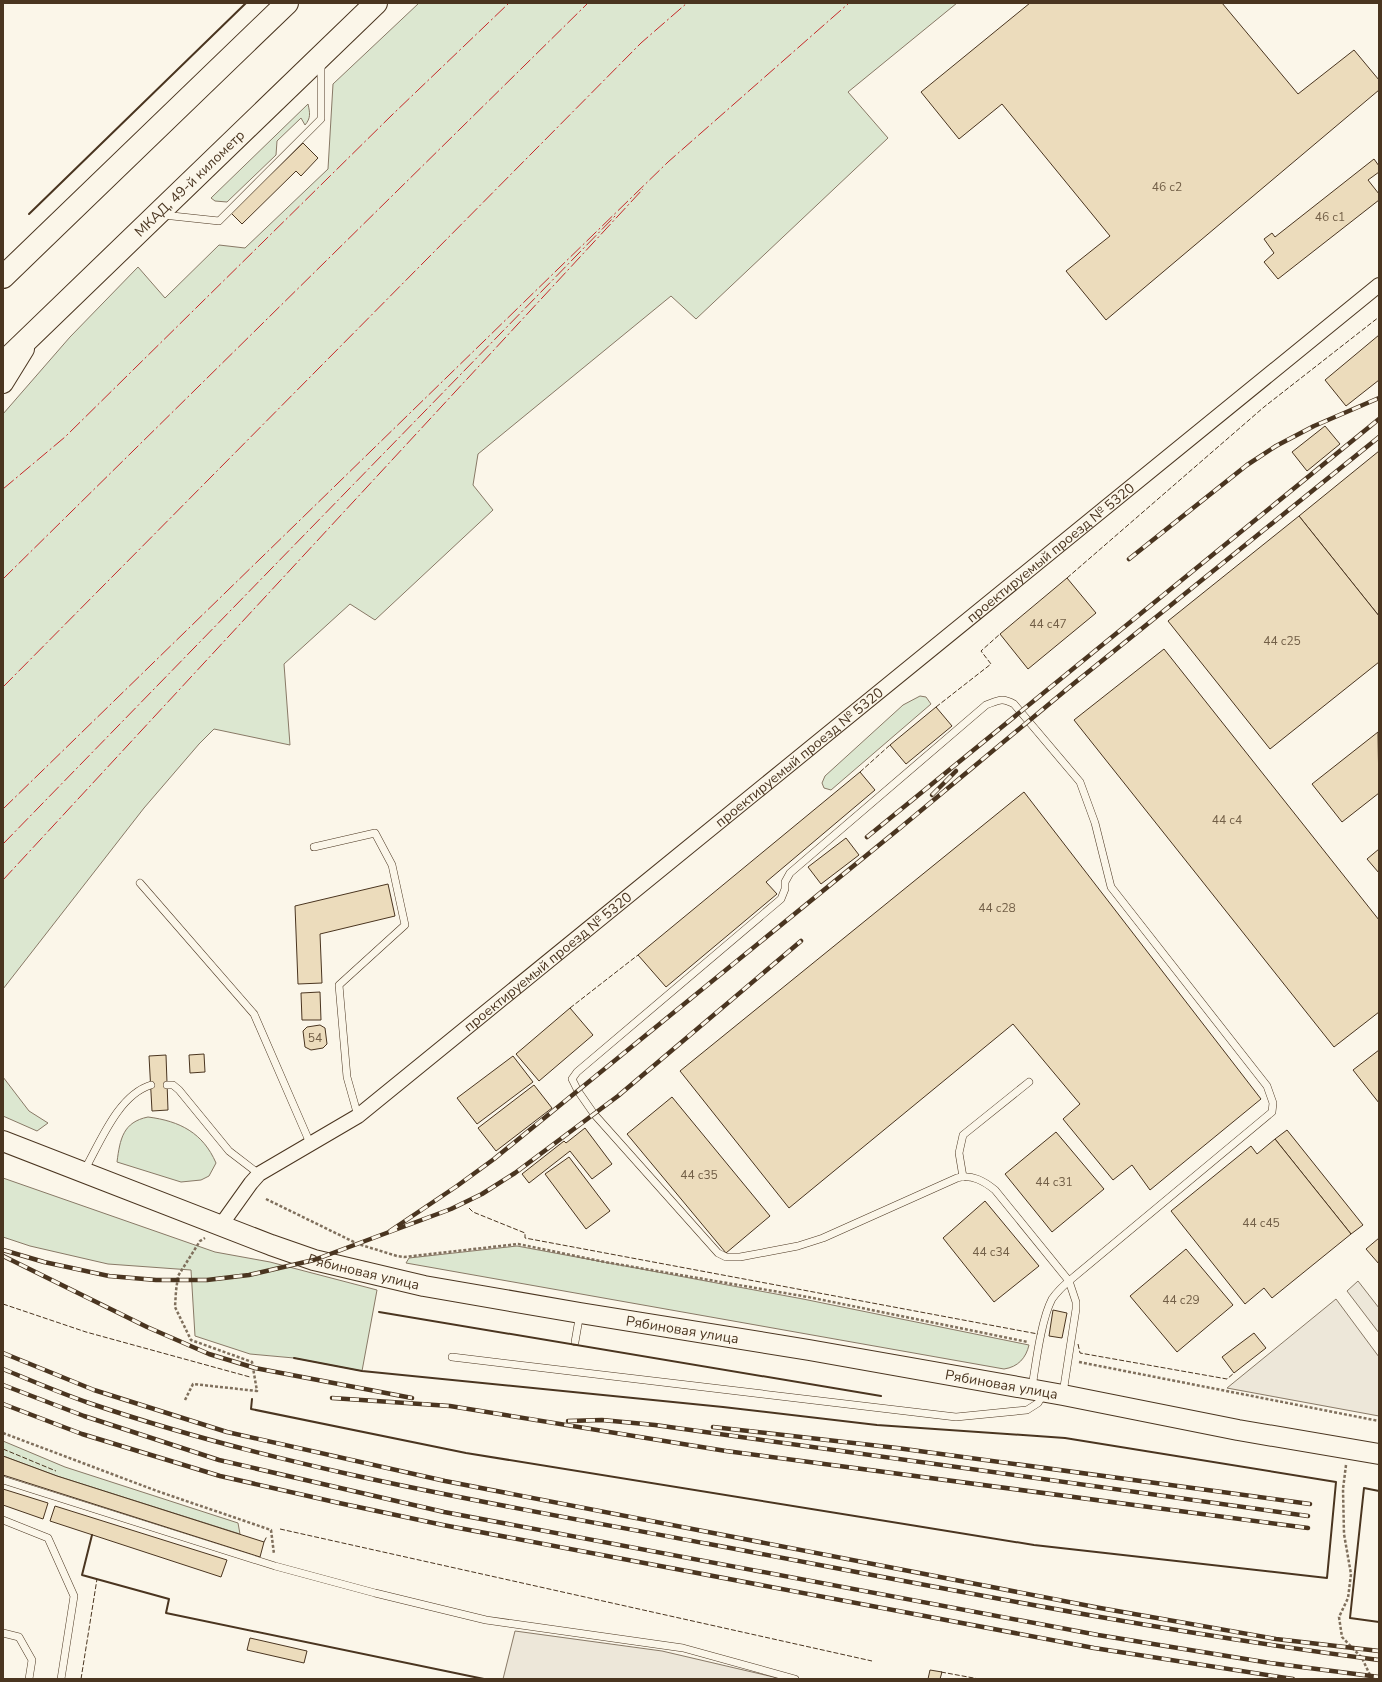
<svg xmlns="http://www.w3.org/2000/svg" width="1382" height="1682" font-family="'Nunito Sans',sans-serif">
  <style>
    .green { fill: #dce7d0; stroke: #887966 }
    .parking { fill: #ede7d9; stroke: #887966 }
    .building { fill: #ecdcbc; stroke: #4a3520 }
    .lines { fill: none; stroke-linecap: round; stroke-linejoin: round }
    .lane-casing { stroke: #4a3520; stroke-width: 8 }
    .street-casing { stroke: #4a3520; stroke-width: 16 }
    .secondary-casing { stroke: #4a3520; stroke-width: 22 }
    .highway-casing { stroke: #4a3520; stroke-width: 24 }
    .path { stroke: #7f6f5c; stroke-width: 2.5; stroke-dasharray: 3 2; stroke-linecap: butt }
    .lane { stroke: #fbf6e9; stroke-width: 7 }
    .street { stroke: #fbf6e9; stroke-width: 14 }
    .secondary { stroke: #fbf6e9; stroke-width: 20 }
    .highway { stroke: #fbf6e9; stroke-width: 22 }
    .rail-casing { stroke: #4a3520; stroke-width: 4.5 }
    .rail { stroke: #fbf6e9; stroke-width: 3; stroke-dasharray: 9; stroke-linecap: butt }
    .fence { stroke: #4a3520; stroke-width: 1; stroke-dasharray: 5 2; stroke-linecap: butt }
    .wall { stroke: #4a3520; stroke-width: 2 }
    .power { stroke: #c62828; stroke-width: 1; stroke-dasharray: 14 3 2 3; stroke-linecap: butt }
    .labels { text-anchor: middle; stroke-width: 3; stroke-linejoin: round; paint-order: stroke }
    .number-label { font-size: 12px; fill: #725f47 }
    .street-label { font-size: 14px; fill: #4a3520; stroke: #fbf6e9 }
  </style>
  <rect width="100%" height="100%" fill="#fbf6e9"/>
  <g class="green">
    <polygon points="419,3 957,3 848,92 888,138 696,319 671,296 478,454 473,485 493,510 375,620 350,604 284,664 290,745 214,729 199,744 144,808 3,989 3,414 70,337 138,267 165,298 219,245 245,248 328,169 333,84"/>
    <path d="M 308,104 C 310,113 311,118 305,125 L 301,118 L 277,141 L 276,155 L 227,202 L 215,201 L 211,198 Z"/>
    <polygon points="920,696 926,697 931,704 831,790 824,788 822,783 825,776 903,705"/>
    <polygon points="3,1077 29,1111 48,1123 37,1131 3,1116"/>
    <path d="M 148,1117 C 180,1121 203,1133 216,1163 L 209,1176 L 201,1180 L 181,1182 L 117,1162 C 120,1139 123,1122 148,1117 Z"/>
    <polygon points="3,1178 215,1252 270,1262 377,1290 362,1371 294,1358 250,1354 195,1336 191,1270 108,1264 30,1246 3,1237"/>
    <path d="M 517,1246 L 803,1299 L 1029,1345 C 1026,1358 1018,1367 1004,1369 L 406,1263 L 409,1258 Z"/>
    <polygon points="3,1441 65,1467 238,1523 240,1534 57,1476 3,1456"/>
  </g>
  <g class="parking">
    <polygon points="1358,1281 1379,1308 1379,1333 1347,1291"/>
    <polygon points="1336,1299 1379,1357 1379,1416 1227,1388"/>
    <polygon points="515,1631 662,1651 782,1679 503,1679"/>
  </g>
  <g class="building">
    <polygon points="1030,3 1222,3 1298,94 1354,50 1379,80 1379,90 1106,320 1066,271 1110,236 1002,104 959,139 921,92"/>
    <polygon points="303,143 318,158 301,176 296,171 242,224 231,213"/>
    <polygon points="1374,159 1379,166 1379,172 1368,180 1379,194 1379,200 1278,279 1264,262 1274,253 1264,239 1272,233 1275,237"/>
    <polygon points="1379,335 1379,380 1346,406 1325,380"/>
    <polygon points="1325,426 1340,444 1307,471 1292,452"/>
    <polygon points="1379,451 1379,616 1299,516"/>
    <polygon points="1299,516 1379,616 1379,662 1270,749 1168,621"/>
    <polygon points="1067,578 1096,613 1028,669 1000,634"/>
    <polygon points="1164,649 1379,920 1379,1012 1334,1047 1074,720"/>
    <polygon points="936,707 952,726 906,764 890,745"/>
    <polygon points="1378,732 1379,793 1342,822 1312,784"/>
    <polygon points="860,772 875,790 766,882 777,894 666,987 638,955"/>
    <polygon points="1024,792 1261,1099 1150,1190 1132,1165 1113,1180 1063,1119 1080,1104 1013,1024 789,1208 680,1071"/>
    <polygon points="846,838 859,855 821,884 808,867"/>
    <polygon points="1379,849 1379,873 1367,859"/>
    <polygon points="388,884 395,916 320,934 322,983 298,984 295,906"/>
    <polygon points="320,992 321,1020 302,1020 301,993"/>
    <polygon points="570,1008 593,1035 539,1081 516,1054"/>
    <polygon points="320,1025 325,1028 327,1044 323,1048 311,1050 305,1047 303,1031 307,1027"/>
    <polygon points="1379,1050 1379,1103 1353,1070"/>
    <polygon points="204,1054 205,1072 190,1073 189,1055"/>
    <polygon points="166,1055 168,1110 152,1111 149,1056"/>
    <polygon points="513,1056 533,1082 477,1124 457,1098"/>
    <polygon points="534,1085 552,1108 496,1151 478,1128"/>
    <polygon points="672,1097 770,1216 726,1253 627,1134"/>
    <polygon points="585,1128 612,1164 592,1179 570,1151 529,1183 522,1174 564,1141 566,1143"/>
    <polygon points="1287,1130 1363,1225 1351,1234 1275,1139"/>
    <polygon points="1056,1132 1104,1189 1052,1232 1005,1174"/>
    <polygon points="1275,1139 1351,1234 1272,1298 1264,1288 1245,1304 1171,1211 1251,1146 1257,1154"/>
    <polygon points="569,1157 610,1211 586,1229 545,1174"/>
    <polygon points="985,1201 1039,1266 994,1302 943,1238"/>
    <polygon points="1379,1238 1379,1264 1366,1249"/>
    <polygon points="1186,1249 1233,1305 1177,1352 1130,1296"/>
    <polygon points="1053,1310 1067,1313 1062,1338 1049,1336"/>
    <polygon points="1254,1333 1266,1348 1234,1373 1222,1357"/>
    <polygon points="3,1456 57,1476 264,1542 260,1557 3,1475"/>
    <polygon points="3,1489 48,1503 43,1519 3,1505"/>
    <polygon points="55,1506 227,1560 221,1577 50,1521"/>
    <polygon points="250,1638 307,1651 304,1663 247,1650"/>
    <polygon points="930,1670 942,1672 940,1679 928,1679"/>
  </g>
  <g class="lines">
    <g class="lane-casing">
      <g id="lane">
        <polyline points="163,215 219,221 321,119 321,64"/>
        <polyline points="314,847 375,833 392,865 405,925 339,985 347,1077 358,1116"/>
        <polyline points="140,883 254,1014 310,1143"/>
        <polyline points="167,1085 173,1085 179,1090 229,1151 259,1174"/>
        <path d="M 84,1171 C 100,1143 118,1095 151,1085"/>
        <polyline points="963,1177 959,1153 963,1135 1029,1082"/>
        <polyline points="575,1342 580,1313"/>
        <polyline points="452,1357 956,1417 1027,1410 1038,1403 1044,1393"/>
        <path d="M 1032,1387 C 1036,1363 1041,1320 1052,1299 C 1057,1292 1063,1286 1069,1281 L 1272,1112 L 1273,1103 L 1267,1086 L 1111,887 L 1095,823 L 1080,782 L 1014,704 C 1002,697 999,700 986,705 L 790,873 L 785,882 L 785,889 L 781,899 L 577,1072 L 572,1079 L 578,1091 L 594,1114 L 718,1253 L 726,1257 L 740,1257 L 798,1246 L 823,1238 L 957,1178 C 972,1174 984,1181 995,1190 L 1069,1281 L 1076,1302 L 1076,1309 L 1063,1393"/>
        <polyline points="3,1480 275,1566 375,1593 486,1620 683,1648 795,1679"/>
        <polyline points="3,1520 48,1538 74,1596 61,1679"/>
        <polyline points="3,1633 19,1637 32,1660 29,1679"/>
      </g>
    </g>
    <g class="street-casing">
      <g id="street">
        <path id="s1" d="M 221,1225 L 251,1183 L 259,1174 L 358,1116 L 1379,285"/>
      </g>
    </g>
    <g class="secondary-casing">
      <g id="secondary">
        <polyline points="3,383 24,349"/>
        <path id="s2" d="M 3,1141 L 271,1245 L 314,1260 L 424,1286 L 580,1313 L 809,1350 L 1063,1395 L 1238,1430 L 1379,1454"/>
      </g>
    </g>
    <g class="highway-casing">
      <g id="highway">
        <polyline points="3,277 287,3"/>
        <path id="s3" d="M 3,363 L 376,3"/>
      </g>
    </g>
    <g class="path">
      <polyline points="266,1199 358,1244 397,1256 404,1257 518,1244 605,1262 808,1297 1028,1342"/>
      <polyline points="1079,1362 1379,1421"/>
      <polyline points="185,1400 193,1384 257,1391 252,1362 191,1340 175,1307 176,1291 178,1276 200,1241 205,1238"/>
      <polyline points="3,1433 157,1491 271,1530 274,1554"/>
      <polyline points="1346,1465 1343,1489 1344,1534 1351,1574 1348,1598 1339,1617 1342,1637 1362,1658 1370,1675 1376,1679"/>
    </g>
    <use href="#lane" class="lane"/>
    <use href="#street" class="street"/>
    <use href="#secondary" class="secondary"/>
    <use href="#highway" class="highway"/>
    <g class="rail-casing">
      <g id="rail">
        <polyline points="1129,559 1247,465 1276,446 1314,426 1379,398"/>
        <polyline points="932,795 956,771"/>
        <polyline points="867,837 1379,419"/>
        <polyline points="390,1231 457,1186 494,1159 900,828 1072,685 1379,437"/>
        <polyline points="3,1250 44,1262 109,1276 156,1280 207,1280 249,1275 314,1260 451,1209 482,1194 515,1173 618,1096 801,941"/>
        <polyline points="3,1256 147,1327 209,1354 255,1368 412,1398"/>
        <polyline points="3,1353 94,1390 227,1432 445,1481 1100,1608 1276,1639 1379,1651"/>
        <path d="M 3,1369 C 32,1381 60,1393 89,1403 C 289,1471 502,1505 709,1544 C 932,1586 1154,1631 1379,1660"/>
        <polyline points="3,1385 84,1416 219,1460 444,1512 1098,1635 1270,1663 1379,1677"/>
        <polyline points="332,1398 450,1406 726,1451 1308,1528"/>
        <polyline points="3,1404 82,1434 220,1476 339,1503 443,1525 1094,1648 1293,1679"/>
        <polyline points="568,1421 602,1420 655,1425 1308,1516"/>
        <polyline points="713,1427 897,1448 1310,1504"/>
      </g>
    </g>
    <use href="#rail" class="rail"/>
    <g class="fence">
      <polyline points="1067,578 1264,407 1379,317"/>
      <polyline points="936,707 991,664 981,651 1000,634"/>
      <polyline points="860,772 890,745"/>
      <polyline points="570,1008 638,955"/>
      <polyline points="469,1208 473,1212 525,1233 525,1238 1038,1334"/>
      <polyline points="3,1304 86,1332 250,1377"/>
      <polyline points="1078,1344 1080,1353 1227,1379 1234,1373"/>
      <polyline points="3,1449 56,1471"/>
      <polyline points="280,1529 872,1661"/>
      <polyline points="264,1542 267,1536"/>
      <polyline points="941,1672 979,1679"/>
      <polyline points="81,1679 97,1579"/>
    </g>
    <g class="wall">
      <polyline points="29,214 246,3"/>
      <polyline points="379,1312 881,1396"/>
      <polyline points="252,1399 251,1409 466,1453 1034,1545 1327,1578 1336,1482 1065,1438 877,1425 723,1407 362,1371 294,1358"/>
      <polyline points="1379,1491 1364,1488 1350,1618 1379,1622"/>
      <polyline points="92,1535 82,1575 169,1599 166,1613 484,1679"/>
    </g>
    <g class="power">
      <polyline points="3,489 65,437 393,114 509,3"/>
      <polyline points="3,579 588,3"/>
      <polyline points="3,687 641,43 687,3"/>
      <polyline points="3,809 668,162 849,3"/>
      <polyline points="3,844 616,215"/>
      <polyline points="3,880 643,189"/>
    </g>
  </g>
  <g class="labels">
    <g class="number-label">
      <text x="1167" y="191">46 с2</text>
      <text x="1330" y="221">46 с1</text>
      <text x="1048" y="628">44 с47</text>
      <text x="1282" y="645">44 с25</text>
      <text x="1227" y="824">44 с4</text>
      <text x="997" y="912">44 с28</text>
      <text x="315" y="1042">54</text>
      <text x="699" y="1179">44 с35</text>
      <text x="1054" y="1186">44 с31</text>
      <text x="1261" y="1227">44 с45</text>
      <text x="991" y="1256">44 с34</text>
      <text x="1181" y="1304">44 с29</text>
    </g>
    <g class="street-label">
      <text dy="5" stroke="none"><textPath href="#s3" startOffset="259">МКАД, 49-й километр</textPath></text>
      <text dy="5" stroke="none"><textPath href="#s1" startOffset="1071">проектируемый проезд № 5320</textPath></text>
      <text dy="5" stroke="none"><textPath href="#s1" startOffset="747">проектируемый проезд № 5320</textPath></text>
      <text dy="5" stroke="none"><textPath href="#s1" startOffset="423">проектируемый проезд № 5320</textPath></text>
      <text dy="5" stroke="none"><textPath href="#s2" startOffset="384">Рябиновая улица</textPath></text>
      <text dy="5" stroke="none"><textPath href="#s2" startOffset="708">Рябиновая улица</textPath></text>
      <text dy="5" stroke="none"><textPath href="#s2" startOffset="1032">Рябиновая улица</textPath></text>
    </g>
  </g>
  <rect width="1382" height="1682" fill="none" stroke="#4a3520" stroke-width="8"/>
</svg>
